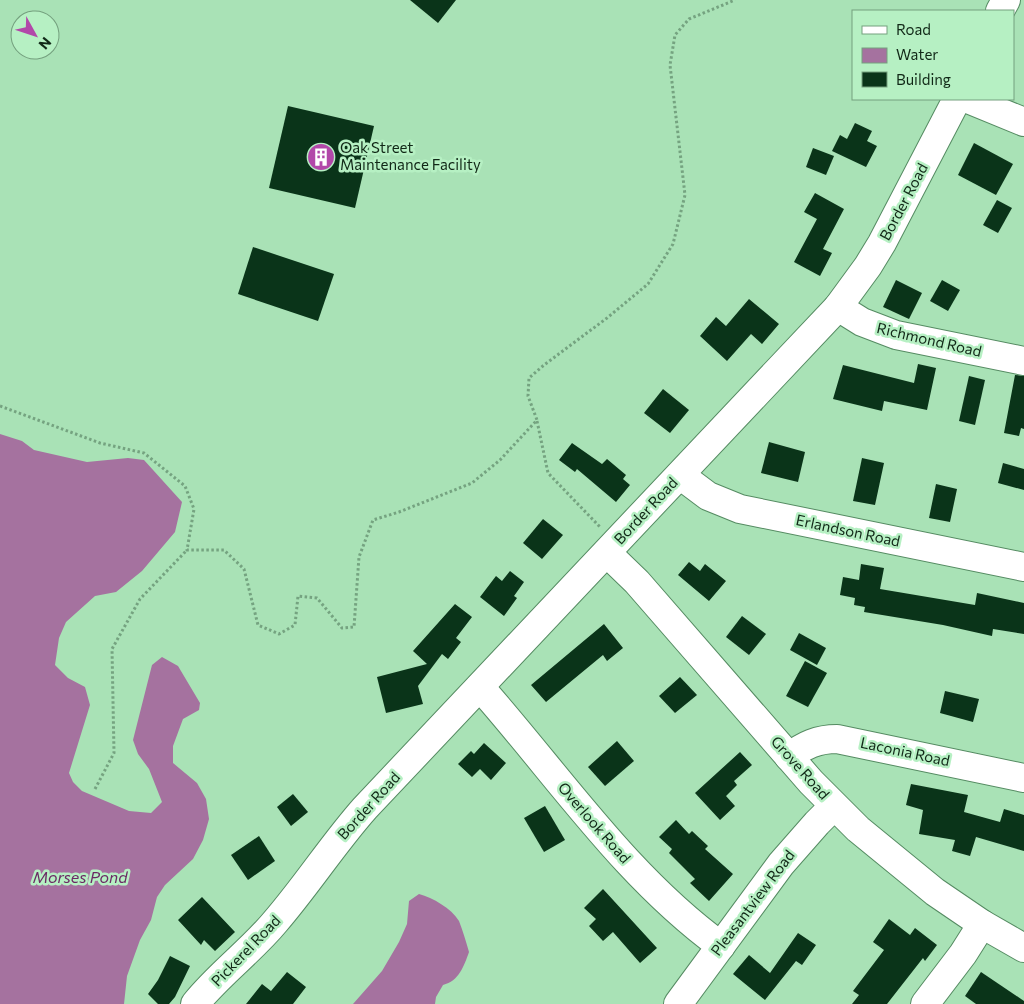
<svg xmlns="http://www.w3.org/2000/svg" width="1024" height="1004" font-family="Commissioner,sans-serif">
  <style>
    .water { fill: #a5729f }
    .building { fill: #0a3419 }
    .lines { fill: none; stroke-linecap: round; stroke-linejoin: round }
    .minor-casing { stroke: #558b62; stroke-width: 30 }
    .path { stroke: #75a380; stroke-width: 3; stroke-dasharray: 2.5 2.5; stroke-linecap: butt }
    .minor { stroke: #fff; stroke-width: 28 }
    .labels { text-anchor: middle; stroke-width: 5; stroke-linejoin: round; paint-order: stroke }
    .poi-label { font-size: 15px; fill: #112817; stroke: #b6f0c3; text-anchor: start }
    .street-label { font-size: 15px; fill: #112817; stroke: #b6f0c3 }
    .water-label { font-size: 16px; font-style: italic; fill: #6a2a64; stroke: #b6f0c3 }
  </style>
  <rect width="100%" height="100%" fill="#a9e2b6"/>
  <g class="water">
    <polygon points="0,434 22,441 34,450 87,462 128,458 144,460 182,502 175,532 142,571 116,592 95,596 66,622 59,638 55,665 68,678 85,687 90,705 69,773 73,782 82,791 129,811 151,813 162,802 149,769 138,754 133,740 152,665 162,657 178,666 200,703 199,710 183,719 173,746 173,763 197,783 206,799 209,819 203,840 193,859 165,885 157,897 151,920 140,940 127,976 124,1004 0,1004"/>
    <path d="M 419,894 C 433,898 451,908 459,921 C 463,931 466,942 469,952 C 464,966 459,981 443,985 L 436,997 L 435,1004 L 353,1004 L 382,971 L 399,942 L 407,924 L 409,901 Z"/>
  </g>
  <g class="building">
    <polygon points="410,0 456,0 438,23"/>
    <polygon points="288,106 374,126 355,208 269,188"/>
    <polygon points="855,123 872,131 867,141 877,146 866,167 832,151 840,135 847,139"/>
    <polygon points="974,143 1013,164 996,195 958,175"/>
    <polygon points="813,148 834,156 826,175 806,167"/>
    <polygon points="815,193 844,209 823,249 832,253 820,276 794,262 817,219 804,212"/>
    <polygon points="997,200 1012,208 998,233 983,225"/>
    <polygon points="253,247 334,274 318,321 238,294"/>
    <polygon points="896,280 922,293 909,319 883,307"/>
    <polygon points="942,280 960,290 948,311 930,301"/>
    <polygon points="749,299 779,324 762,344 751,334 727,361 700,336 716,317 726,326"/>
    <polygon points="918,364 936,368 927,410 884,401 882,411 833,399 843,365 914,383"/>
    <polygon points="1015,375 1024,376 1024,429 1021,428 1019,436 1004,433"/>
    <polygon points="969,376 985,380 975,425 959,421"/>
    <polygon points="663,389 689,410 670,433 644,413"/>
    <polygon points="769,442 805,452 798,482 761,473"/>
    <polygon points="572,443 602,464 607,459 626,475 623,479 630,485 616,502 577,469 575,472 559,460"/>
    <polygon points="862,458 884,463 875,505 853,501"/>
    <polygon points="1003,463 1024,469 1024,490 998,483"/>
    <polygon points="936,484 957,489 950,522 929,518"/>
    <polygon points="543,519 563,535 542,559 523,543"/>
    <polygon points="689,562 700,571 705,564 726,581 709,601 678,575"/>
    <polygon points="861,564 884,568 880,589 975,605 977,593 1024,603 1024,634 993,629 992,636 943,625 864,612 865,607 854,605 855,598 840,595 843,577 859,580"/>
    <polygon points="510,571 524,582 514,596 517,598 504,616 480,597 496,576 502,581"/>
    <polygon points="455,604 472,617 456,638 461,642 448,659 442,654 418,686 423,704 386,713 377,677 427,664 413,651"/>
    <polygon points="742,616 766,634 749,655 726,637"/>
    <polygon points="604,624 623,648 607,661 603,655 546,702 531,685"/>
    <polygon points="799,633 826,648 817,665 790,650"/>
    <polygon points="805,661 827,673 808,707 786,696"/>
    <polygon points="680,677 697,695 675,713 659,696"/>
    <polygon points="945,691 979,699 973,722 940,713"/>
    <polygon points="617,741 634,761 605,786 588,767"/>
    <polygon points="484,743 506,763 491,780 480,769 472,777 458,764 471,751 474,754"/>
    <polygon points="740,752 752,765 734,781 737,785 726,796 735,806 720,820 695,793"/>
    <polygon points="911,784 968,795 964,812 1000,822 1004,809 1024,815 1024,851 976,837 970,856 952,851 955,840 919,834 923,810 906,805"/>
    <polygon points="293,794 308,812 291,826 277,807"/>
    <polygon points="545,806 565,840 544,852 524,818"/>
    <polygon points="676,820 689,834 692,831 708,846 705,849 733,874 709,901 690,883 695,879 669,853 672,849 659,837"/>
    <polygon points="259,836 275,861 248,880 231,855"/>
    <polygon points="603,889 657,948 640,963 613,932 603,941 589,926 596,919 584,908"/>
    <polygon points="202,897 235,932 215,951 204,940 201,945 178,920"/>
    <polygon points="889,919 910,935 915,928 937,945 925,961 923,958 887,1004 852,1004 859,995 853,991 884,950 873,942"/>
    <polygon points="798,933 816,945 802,965 796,961 765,1000 733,974 749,955 770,973"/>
    <polygon points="170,956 190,966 175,997 169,1004 158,1004 148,994 158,980"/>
    <polygon points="287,972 306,987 293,1004 246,1004 262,984 271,991"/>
    <polygon points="981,972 1024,1001 1024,1004 976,1004 965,996"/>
  </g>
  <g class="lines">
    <g class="minor-casing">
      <g id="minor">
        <polyline points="1000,11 1006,0"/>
        <polyline points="968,99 1024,122"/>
        <polyline points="838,307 862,322 896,335 1024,361"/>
        <polyline points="680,475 708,496 740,509 1024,567"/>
        <polyline points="607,553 637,582 811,782 858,829 935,892 982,924 1024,948"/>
        <path d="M 480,687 C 558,775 625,876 721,946"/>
        <path d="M 789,757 C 804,745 818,739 837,739 L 1024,778"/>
        <path d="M 195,1004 C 219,974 251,951 275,922 C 307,885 333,844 365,808 L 838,307 L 868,266 L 882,243 L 957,99"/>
        <polyline points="678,1004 781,864 817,823 834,806"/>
        <polyline points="925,1004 963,954 982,924"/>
      </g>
    </g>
    <g class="path">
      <polyline points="0,406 100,443 144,453 185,486 194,509 187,550 224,550 244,569 258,625 279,634 295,625 298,596 317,598 342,628 354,627 359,557 373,520 399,512 472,483 500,460 537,420 528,396 529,378 544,365 607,318 648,284 673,244 685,195 670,65 675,35 689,19 735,0"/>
      <polyline points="537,421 548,473 600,527"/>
      <polyline points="95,789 114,753 112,649 140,599 187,550"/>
    </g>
    <use href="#minor" class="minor"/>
  </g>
  <defs>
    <g id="building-disc" transform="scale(1.4375)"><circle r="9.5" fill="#b248a9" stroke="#b6f0c3"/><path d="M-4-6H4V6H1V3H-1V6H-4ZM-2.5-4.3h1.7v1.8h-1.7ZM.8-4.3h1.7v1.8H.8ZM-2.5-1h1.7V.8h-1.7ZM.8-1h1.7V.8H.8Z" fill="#fff"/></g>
  </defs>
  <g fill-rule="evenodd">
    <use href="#building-disc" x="321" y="157"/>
  </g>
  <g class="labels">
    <g class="poi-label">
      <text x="340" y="153">Oak Street<tspan x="340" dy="17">Maintenance Facility</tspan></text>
    </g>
    <g class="street-label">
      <text transform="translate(904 202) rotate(-62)" y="5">Border Road</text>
      <text transform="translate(929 340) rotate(13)" y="5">Richmond Road</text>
      <text transform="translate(646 511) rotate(-47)" y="5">Border Road</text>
      <text transform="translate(848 531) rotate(12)" y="5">Erlandson Road</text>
      <text transform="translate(905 752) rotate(12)" y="5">Laconia Road</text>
      <text transform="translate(800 768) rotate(48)" y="5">Grove Road</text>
      <text transform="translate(369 806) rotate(-48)" y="5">Border Road</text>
      <text transform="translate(594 823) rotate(49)" y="5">Overlook Road</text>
      <text transform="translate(753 903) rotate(-53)" y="5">Pleasantview Road</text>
      <text transform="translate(246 951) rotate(-46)" y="5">Pickerel Road</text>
    </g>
    <g class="water-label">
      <text x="80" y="883">Morses Pond</text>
    </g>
  </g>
  <rect x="852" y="10" width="162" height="90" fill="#b6f0c3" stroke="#74a07e"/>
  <rect x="862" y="26" width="25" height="8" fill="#ffffff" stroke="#74a07e"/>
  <text x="896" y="35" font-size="15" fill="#112817">Road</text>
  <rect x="862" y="48" width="25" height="15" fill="#a5729f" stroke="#74a07e"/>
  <text x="896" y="60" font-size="15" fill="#112817">Water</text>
  <rect x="862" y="72" width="25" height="15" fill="#0a3419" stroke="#74a07e"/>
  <text x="896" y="85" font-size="15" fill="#112817">Building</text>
  <g transform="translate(35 35) rotate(130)"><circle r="24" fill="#b6f0c3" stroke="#74a07e"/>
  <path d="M0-4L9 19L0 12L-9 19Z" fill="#b248a9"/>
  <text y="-8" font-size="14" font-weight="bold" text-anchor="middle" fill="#112817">N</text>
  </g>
</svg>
